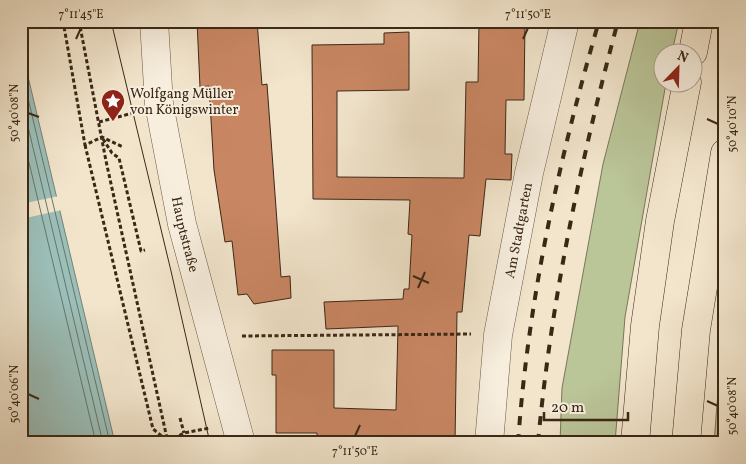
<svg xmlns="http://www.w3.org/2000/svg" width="746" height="464" font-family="Vollkorn,serif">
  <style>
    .green { fill: #bac598; stroke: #7a7658 }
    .water { fill: #9bbfb9; stroke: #748378 }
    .pier { fill: #f2e5cc }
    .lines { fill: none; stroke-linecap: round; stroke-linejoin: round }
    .shore { stroke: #6a7468; stroke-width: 1 }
    .building { fill: #c98663; stroke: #3a2817 }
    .minor-casing { stroke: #685744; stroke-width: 29 }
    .highway-casing { stroke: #3a2817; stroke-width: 29 }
    .path { stroke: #3a2817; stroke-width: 3; stroke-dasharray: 4 2.5; stroke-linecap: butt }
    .minor { stroke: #f7eede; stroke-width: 28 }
    .highway { stroke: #f2e5cc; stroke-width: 28 }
    .tram { stroke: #3a2817; stroke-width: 1 }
    .rail { stroke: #3a2817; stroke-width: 4; stroke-dasharray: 9 9; stroke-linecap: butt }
    .ticks { fill: none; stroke: #3a2817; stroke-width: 2 }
    .labels { text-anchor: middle; stroke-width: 4; stroke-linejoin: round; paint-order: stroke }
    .poi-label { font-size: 14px; fill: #3a2817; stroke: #f7eede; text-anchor: start }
    .street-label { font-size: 14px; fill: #3a2817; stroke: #f7eede }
    .neatline { fill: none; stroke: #3a2817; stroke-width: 2 }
    .ticks-label { font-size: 12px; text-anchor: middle; fill: #3a2817 }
  </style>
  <rect width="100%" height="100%" fill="#f2e5cc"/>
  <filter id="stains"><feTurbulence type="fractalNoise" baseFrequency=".004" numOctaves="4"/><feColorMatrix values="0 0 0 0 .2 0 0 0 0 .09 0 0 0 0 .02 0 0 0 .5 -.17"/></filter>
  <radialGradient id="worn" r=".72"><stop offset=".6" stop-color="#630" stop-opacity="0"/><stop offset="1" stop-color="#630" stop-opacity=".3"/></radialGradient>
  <g class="green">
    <polygon points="640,21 679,21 672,52 664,52 664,82 666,83 625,317 615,443 560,443 562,388 603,164"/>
    <polygon points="725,302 725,443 714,443"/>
  </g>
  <polygon class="water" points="21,47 115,443 21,443"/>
  <polygon class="pier" points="59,196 62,210 21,219 21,204"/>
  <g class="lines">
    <g class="shore">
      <polyline points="21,69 110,443"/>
      <polyline points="21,97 103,443"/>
      <polyline points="21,129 96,443"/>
    </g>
  </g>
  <g class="building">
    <polygon points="197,21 257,21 262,85 267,84 281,277 290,276 291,298 254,304 247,294 238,295 232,241 225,242 214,170 209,86 200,87"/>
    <polygon points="479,21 525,21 524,100 506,100 505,154 512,154 511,180 486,179 480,236 469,235 462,312 457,312 455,443 317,443 317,433 276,433 276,375 272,375 272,350 334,350 334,408 396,410 398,326 326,329 324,302 403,299 404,289 409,289 412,235 408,234 410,200 313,199 312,45 384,44 384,33 409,32 409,90 337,91 337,177 464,178 466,82 478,82"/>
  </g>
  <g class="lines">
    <g class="minor-casing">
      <g id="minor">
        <path id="s1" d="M 154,21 L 159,104 L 182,224 L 241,443"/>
        <path id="s2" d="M 489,443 L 498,335 L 529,173 L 565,21"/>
      </g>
    </g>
    <g class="highway-casing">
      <g id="highway">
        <polyline points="693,52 699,21"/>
        <polyline points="635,443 645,326 660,221 687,82"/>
        <polyline points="686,443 696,330 725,153"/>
      </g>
    </g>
    <g class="path">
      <polyline points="63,21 85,145 102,137 123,147"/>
      <polyline points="79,21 106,161 168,443"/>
      <polyline points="99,122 133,113"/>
      <polyline points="103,139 112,153 119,158 141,251 145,250"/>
      <polyline points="85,145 153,429 168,441"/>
      <polyline points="242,336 471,334"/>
      <polyline points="180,418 184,433"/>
      <polyline points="168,442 184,433 210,428"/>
    </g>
    <use href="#minor" class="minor"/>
    <use href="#highway" class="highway"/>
    <polyline class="tram" points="111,21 171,271 210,443"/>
    <g class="rail">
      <path d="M 518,443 C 528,300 559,159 599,21"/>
      <path d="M 538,443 C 551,300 581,159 618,21"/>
    </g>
  </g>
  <path class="ticks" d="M 76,39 L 81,28M 523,39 L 528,28M 28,113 L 39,117M 707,119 L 718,124M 413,276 L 429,283M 418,288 L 425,272M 28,394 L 39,399M 707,401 L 718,406M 355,436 L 360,425"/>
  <defs>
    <g id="sight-pin" transform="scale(1.25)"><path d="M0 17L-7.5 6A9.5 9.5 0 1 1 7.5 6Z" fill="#8f2418" stroke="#f7eede"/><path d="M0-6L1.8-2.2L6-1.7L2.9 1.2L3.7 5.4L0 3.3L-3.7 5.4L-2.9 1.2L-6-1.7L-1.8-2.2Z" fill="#fff"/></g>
  </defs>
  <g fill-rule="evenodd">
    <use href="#sight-pin" x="113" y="101"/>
  </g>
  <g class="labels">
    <g class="poi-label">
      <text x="130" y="98">Wolfgang Müller<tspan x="130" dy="16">von Königswinter</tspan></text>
    </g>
    <g class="street-label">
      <text dy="5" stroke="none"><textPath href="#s2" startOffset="215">Am Stadtgarten</textPath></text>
      <text dy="5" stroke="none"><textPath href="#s1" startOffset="216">Hauptstraße</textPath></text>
    </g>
  </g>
  <rect width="746" height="464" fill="none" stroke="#f2e5cc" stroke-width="55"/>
  <g transform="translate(678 68) rotate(23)"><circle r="24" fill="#f7eede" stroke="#ab9f8e"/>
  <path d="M0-4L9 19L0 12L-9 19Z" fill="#8f2418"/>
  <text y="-8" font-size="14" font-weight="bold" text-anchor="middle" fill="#3a2817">N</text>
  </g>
  <path d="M544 412v8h84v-8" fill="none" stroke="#3a2817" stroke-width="2.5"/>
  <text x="551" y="412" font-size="15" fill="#3a2817" stroke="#f7eede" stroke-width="4" paint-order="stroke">20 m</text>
  <rect x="28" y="28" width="690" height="408" class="neatline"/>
  <g class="ticks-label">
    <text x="81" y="18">7°11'45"E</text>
    <text x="528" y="18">7°11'50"E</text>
    <text transform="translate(14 113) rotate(-90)" y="4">50°40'08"N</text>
    <text transform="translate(732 124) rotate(-90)" y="4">50°40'10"N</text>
    <text transform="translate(14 394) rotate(-90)" y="4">50°40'06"N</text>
    <text transform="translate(732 406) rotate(-90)" y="4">50°40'08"N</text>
    <text x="355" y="455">7°11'50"E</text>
  </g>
  <rect width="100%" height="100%" filter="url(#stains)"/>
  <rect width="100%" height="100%" fill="url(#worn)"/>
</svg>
